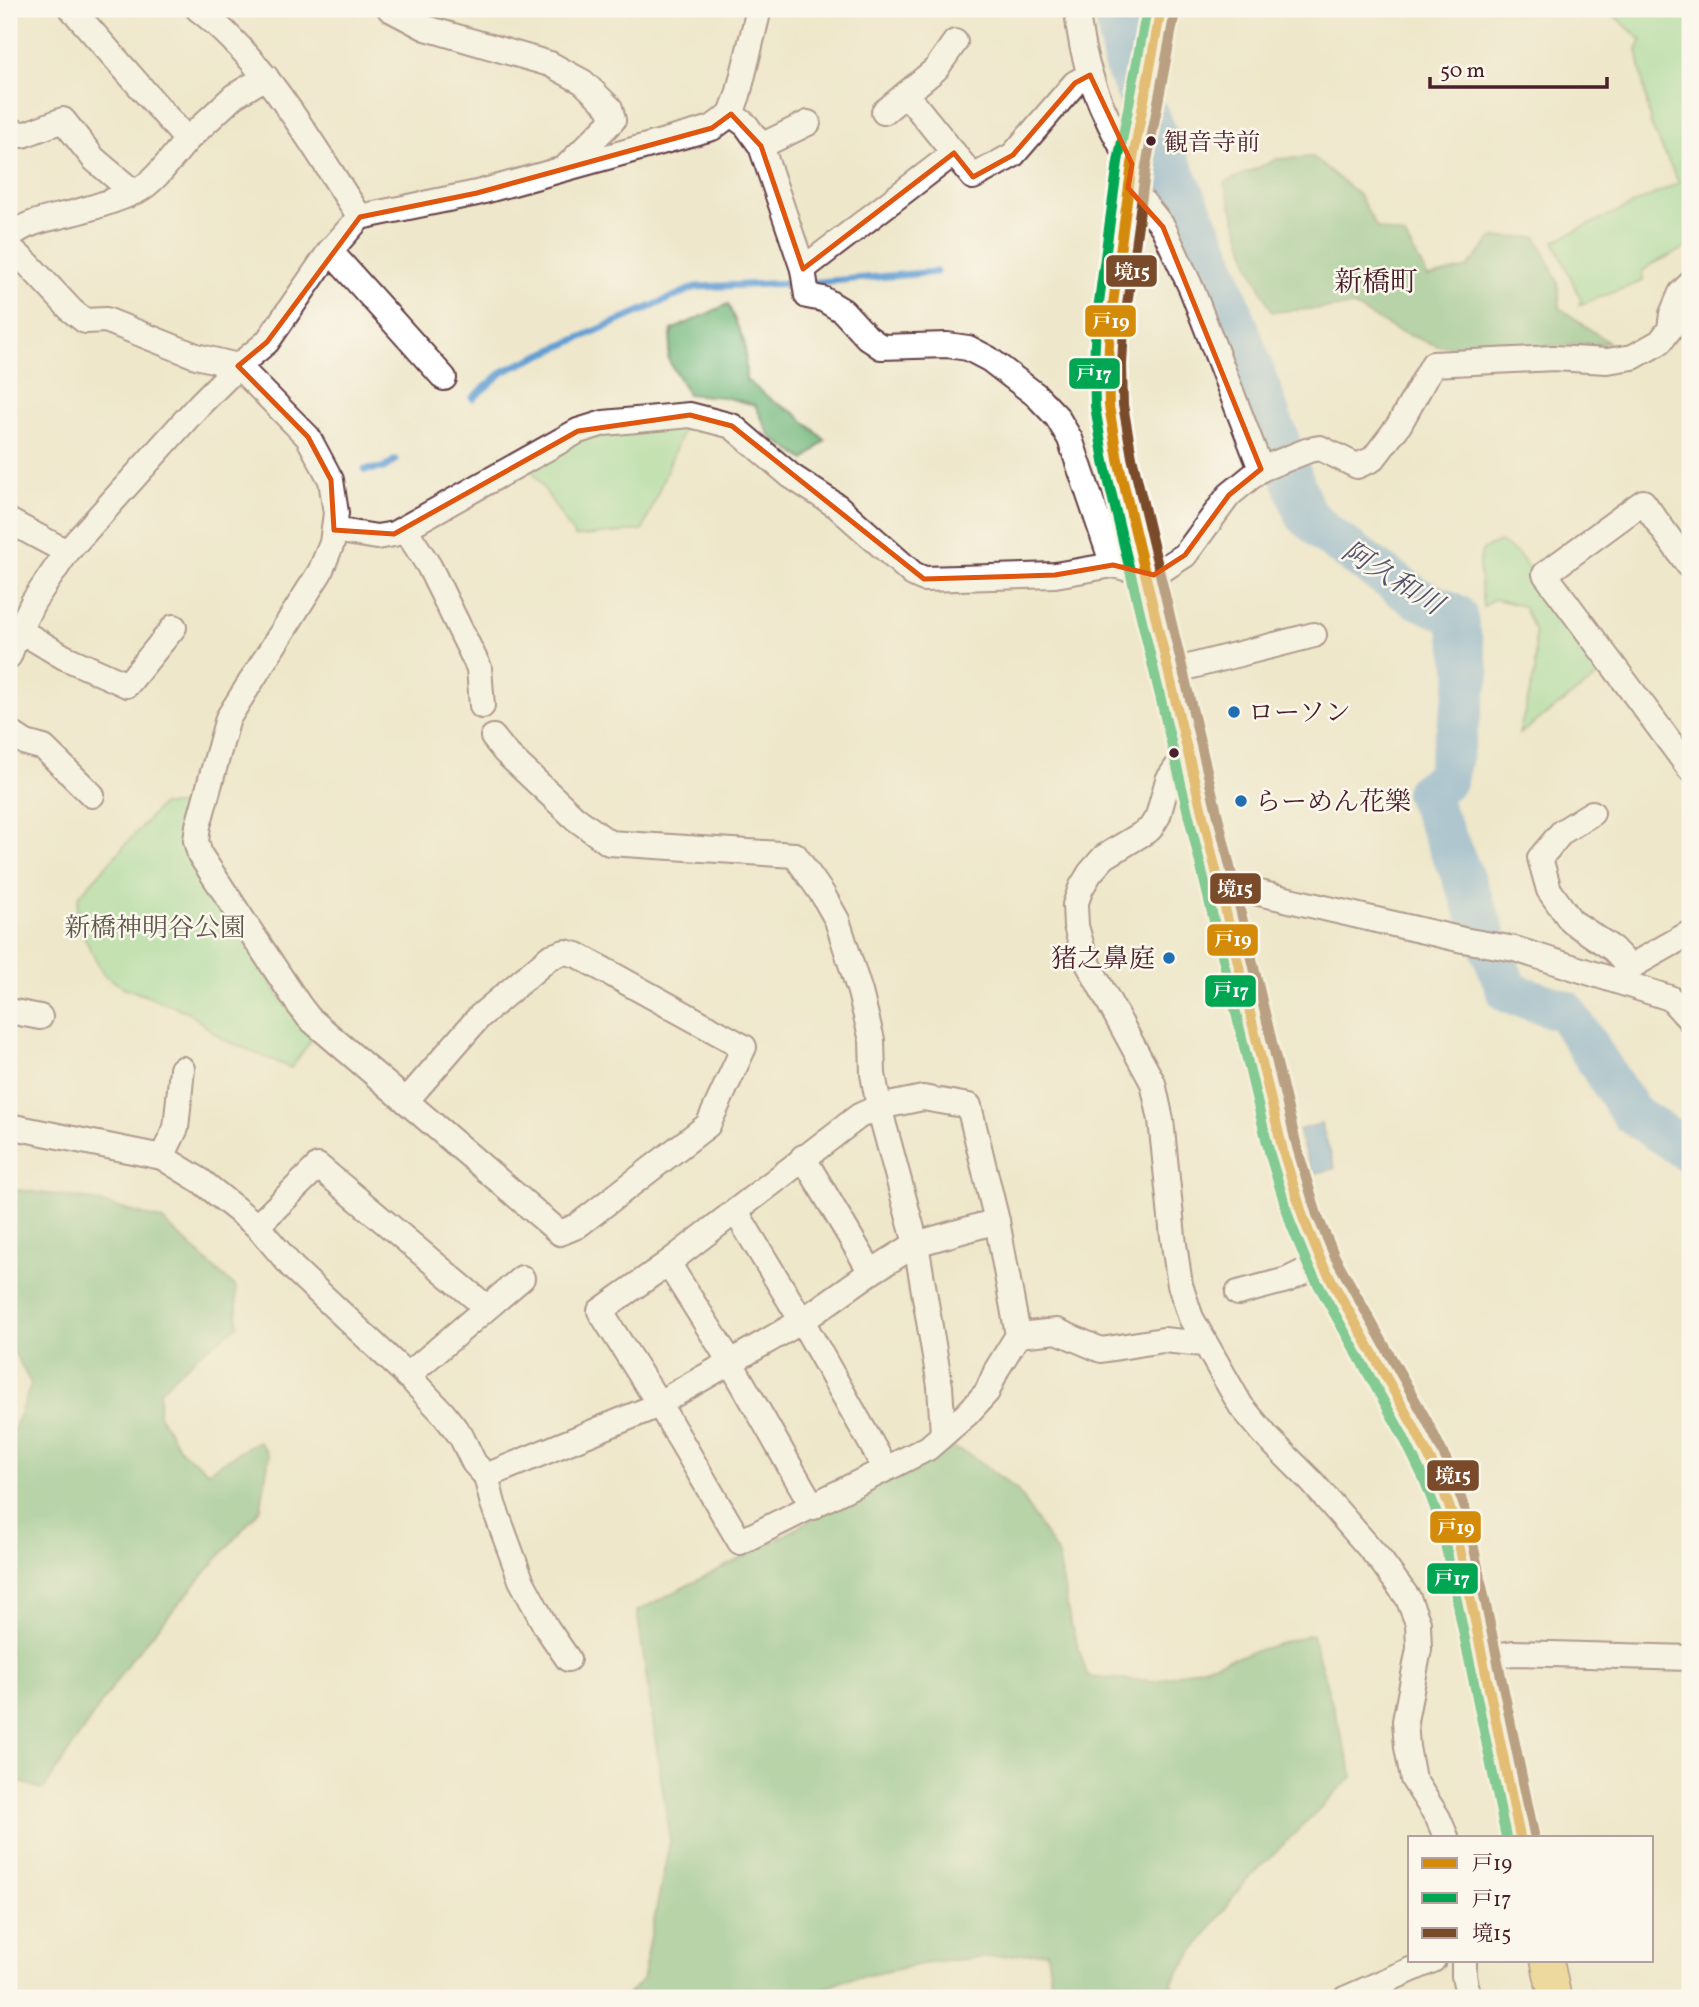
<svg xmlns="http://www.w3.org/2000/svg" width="1699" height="2007" font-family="Vollkorn,'Noto Serif JP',serif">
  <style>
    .green { fill: #90da96; stroke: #6d7c60; stroke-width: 2 }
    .forest { fill: #74ba7f; stroke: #5f6c55; stroke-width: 2 }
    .water { fill: #629ed3; stroke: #565e7f; stroke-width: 2 }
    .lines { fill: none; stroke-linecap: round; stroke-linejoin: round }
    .stream { stroke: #629ed3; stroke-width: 7 }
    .river { stroke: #629ed3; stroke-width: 42 }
    .minor-casing { stroke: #633d43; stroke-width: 28 }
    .major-casing { stroke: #633d43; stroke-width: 35 }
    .minor { stroke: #fff; stroke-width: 24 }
    .major { stroke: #ebc669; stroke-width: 32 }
    .bus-1-casing { stroke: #fbf7ec; stroke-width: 16 }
    .bus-2-casing { stroke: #fbf7ec; stroke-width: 16 }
    .bus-3-casing { stroke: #fbf7ec; stroke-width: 16 }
    .bus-1 { stroke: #d48b09; stroke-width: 10 }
    .bus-2 { stroke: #00a651; stroke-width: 10 }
    .bus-3 { stroke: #7a4b2a; stroke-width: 10 }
    .marked { fill: none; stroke: #e0560e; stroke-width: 5; stroke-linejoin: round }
    .bus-dot { fill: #4a1f2b; stroke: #fbf7ec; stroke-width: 2.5 }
    .poi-dot { fill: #1f6fb2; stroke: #fbf7ec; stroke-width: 2.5 }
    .labels { text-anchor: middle; stroke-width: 5; stroke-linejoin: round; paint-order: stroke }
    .bus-label { font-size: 24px; fill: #4a1f2b; stroke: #fbf7ec; text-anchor: start }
    .poi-label { font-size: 26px; fill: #4a1f2b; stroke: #fbf7ec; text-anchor: start }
    .park-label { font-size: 26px; fill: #5f574b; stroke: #fbf7ec }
    .neighbourhood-label { font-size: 28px; fill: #4a1f2b; stroke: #fbf7ec }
    .water-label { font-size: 28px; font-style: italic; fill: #54526e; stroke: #fbf7ec }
    .line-badge { stroke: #fbf7ec; stroke-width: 2.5 }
    .badge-label { font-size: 19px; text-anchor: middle; font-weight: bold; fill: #fff }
  </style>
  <rect width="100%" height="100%" fill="#fbf7ec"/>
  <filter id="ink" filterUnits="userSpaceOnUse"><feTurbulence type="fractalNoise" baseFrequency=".0143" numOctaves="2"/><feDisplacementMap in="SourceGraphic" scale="14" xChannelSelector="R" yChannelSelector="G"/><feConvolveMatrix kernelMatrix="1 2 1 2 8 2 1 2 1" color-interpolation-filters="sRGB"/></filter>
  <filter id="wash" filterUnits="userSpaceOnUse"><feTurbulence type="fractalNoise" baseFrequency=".00686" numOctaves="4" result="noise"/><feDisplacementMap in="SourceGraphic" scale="28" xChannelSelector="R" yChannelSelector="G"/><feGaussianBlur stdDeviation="1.57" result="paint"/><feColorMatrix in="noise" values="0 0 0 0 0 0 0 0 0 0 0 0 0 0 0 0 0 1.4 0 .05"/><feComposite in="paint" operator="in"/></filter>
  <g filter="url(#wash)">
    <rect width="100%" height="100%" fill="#eee7cb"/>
    <g class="green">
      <polygon points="1606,9 1690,9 1690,246 1650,265 1642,272 1643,281 1579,305 1581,300 1554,241 1679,183 1651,125 1637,49 1642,40"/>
      <polygon points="684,427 643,530 575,537 530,467 583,437"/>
      <polygon points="1500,542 1519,555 1603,673 1519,734 1535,672 1535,632 1523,606 1494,599 1483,607 1479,566 1482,550"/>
      <polygon points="161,805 180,805 184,848 288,1009 314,1036 291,1068 222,1039 188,1012 123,987 103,974 75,919 79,896"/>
    </g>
    <g class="forest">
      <polygon points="1313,157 1359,195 1377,228 1405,236 1428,277 1467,268 1492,238 1537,237 1558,282 1560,308 1609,343 1549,346 1438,346 1398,331 1353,306 1272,312 1250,266 1224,183 1277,159"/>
      <polygon points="728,304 745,344 746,380 774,402 795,413 825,440 805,460 771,437 755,405 724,397 688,394 668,359 672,330"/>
      <polygon points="20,1190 88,1199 162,1220 236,1288 238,1326 195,1357 160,1391 159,1415 181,1451 208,1471 258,1441 269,1455 261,1508 131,1659 43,1790 9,1778 9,1442 31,1384 9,1343 9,1191"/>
      <polygon points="942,1444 971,1455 1017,1490 1058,1555 1070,1622 1088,1677 1155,1681 1312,1634 1353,1776 1243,1884 1171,1983 1177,1998 1053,1998 1047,1952 932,1962 845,1980 803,1998 625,1998 642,1980 670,1841 637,1611 769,1544"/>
    </g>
    <polygon class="water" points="1321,1124 1335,1168 1312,1174 1298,1130"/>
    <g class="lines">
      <g class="stream">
        <polyline points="473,398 504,371 696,287 819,282 936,272"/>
        <polyline points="365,470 384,468 395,460"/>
      </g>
      <polyline class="river" points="1115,9 1124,63 1211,254 1305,514 1330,537 1415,597 1456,615 1469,675 1446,779 1426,793 1464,880 1508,992 1565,1011 1631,1113 1690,1152"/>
    </g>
  </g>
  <g filter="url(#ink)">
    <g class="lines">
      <g class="minor-casing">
        <g id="minor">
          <path d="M 198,9 C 267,62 312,145 360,217"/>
          <polyline points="390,9 426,28 550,64 583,82 610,108 613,120 565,168"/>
          <path d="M 1077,9 C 1081,65 1103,117 1132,164"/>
          <polyline points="906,94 973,177 1013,155 1075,83 1090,75"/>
          <polyline points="884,112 936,69 955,42"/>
          <polyline points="731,114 746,125 761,146 803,269 807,296 823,299 843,311 867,337 881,347 947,345 968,348 989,359 1036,395 1057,417 1070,439 1113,565"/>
          <polyline points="9,129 23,135 63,120 94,159 133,192"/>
          <polyline points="187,140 234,96 266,77"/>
          <polyline points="761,146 808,123"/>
          <polyline points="1128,188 1143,202 1163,227 1192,290 1261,469"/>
          <path d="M 9,237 C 28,220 55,218 80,211 C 98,206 119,199 137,191 C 155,182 173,156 187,140 L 72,9"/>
          <polyline points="9,247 29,265 72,311 85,321 106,320 196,356 238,366 308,437 331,480 336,513 332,543 320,572 228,718 198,826 196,841 200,855 299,1005 309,1018 330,1036 560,1233 577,1226 708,1125 744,1047 577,955 565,952 550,957 479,1017 406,1101"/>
          <polyline points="330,251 444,378"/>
          <polyline points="803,269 954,153"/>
          <polyline points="9,521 67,552"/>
          <polyline points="405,529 429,566 479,668 482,706"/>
          <polyline points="334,530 377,537 394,534 578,431 604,423 690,415 732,426 791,476 837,506 913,574 924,579 1055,575 1113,565 1154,575 1185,555 1229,495 1261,469 1309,450 1320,448 1357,466 1373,459 1399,425 1433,364 1554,358 1607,361 1633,357 1660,342 1670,329 1672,314 1681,293 1690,284"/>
          <polyline points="1690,567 1643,502 1545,574 1690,769"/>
          <polyline points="19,630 64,657 127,685 174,627"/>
          <polyline points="9,656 16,637 33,602 67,552 199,405 238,366 267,342 330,251 360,217 477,193 712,128 731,114 738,95 759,9"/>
          <polyline points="1169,672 1314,635"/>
          <polyline points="9,732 26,743 44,748 92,795"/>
          <polyline points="493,737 505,752 575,818 609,843 795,855 823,895 837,920 860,992 872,1040 873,1074 879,1107 916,1244 940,1386 943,1434"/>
          <polyline points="1188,751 1168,780 1158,816 1150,829 1104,857 1090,873 1081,888 1075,905 1076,926 1085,958 1153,1083 1161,1120 1173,1237 1180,1285 1191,1318 1241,1406 1267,1437 1312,1482 1381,1561 1408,1598 1418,1623 1419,1649 1405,1721 1407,1747 1413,1779 1438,1818 1446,1837"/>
          <polyline points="1592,813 1562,832 1540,858 1549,890 1571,921 1613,949 1630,967"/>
          <polyline points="1220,884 1463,940 1515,949 1670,998 1690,1020"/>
          <polyline points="1623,979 1630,967 1690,933"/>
          <polyline points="9,1011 40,1017"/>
          <polygon points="923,1098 969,1106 997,1221 1018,1335 997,1369 987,1392 967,1414 928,1448 740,1542 658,1402 600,1311 668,1263 859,1116 879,1107"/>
          <polyline points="9,1126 162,1157 201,1181 257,1226 293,1268 410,1378 442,1412 461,1436 474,1463 486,1476 493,1504 521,1580 546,1627 568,1659"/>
          <polyline points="162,1157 176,1128 182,1069"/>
          <polyline points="803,1157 871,1272"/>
          <polyline points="736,1212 802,1321 885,1468"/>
          <polyline points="257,1226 318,1166 486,1307"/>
          <polyline points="668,1263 731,1363 813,1507"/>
          <polyline points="1238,1293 1287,1280 1322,1263"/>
          <polyline points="1018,1335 1057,1331 1101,1350 1163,1340 1204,1344"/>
          <polyline points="407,1376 522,1278"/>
          <polyline points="486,1476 649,1409 802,1321 871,1272 916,1244 997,1221"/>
          <polyline points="1484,1658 1513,1653 1690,1658"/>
          <polyline points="1464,1960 1464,1976 1469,1998"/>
          <polyline points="1347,1998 1433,1960"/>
        </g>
      </g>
      <g class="major-casing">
        <g id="major">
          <polyline points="1161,9 1132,164 1110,326 1108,365 1109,406 1118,460 1283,1151 1304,1220 1322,1263 1344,1304 1414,1427 1437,1473 1454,1520 1484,1658 1520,1837"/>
          <polyline points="1547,1960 1555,1998"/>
        </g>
      </g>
      <use href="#minor" class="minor"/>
      <use href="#major" class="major"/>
      <g class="bus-1-casing">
        <polyline id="bus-1" points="1161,9 1132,164 1110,326 1108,365 1109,406 1118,460 1283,1151 1304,1220 1322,1263 1414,1427 1437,1473 1454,1520 1520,1837"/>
      </g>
      <g class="bus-2-casing">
        <polyline id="bus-2" points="1147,9 1118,162 1096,324 1094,364 1095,406 1104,462 1270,1155 1291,1224 1309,1268 1402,1434 1424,1479 1441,1524 1506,1837"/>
      </g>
      <g class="bus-3-casing">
        <polyline id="bus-3" points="1175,12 1146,166 1124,327 1122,365 1123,405 1132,457 1297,1147 1317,1215 1335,1257 1427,1421 1450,1467 1467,1515 1534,1834"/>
      </g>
      <use href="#bus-1" class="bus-1"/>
      <use href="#bus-2" class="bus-2"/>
      <use href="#bus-3" class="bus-3"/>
    </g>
  </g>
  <path d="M0 0H1699V2007H0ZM 1090,75 L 1132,164 L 1128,188 L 1163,227 L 1261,469 L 1229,495 L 1185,555 L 1154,575 L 1113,565 L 1055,575 L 924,579 L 732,426 L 690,415 L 578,431 L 394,534 L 334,530 L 331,480 L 308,437 L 238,366 L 267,342 L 360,217 L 477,193 L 712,128 L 731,114 L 761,146 L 803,269 L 954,153 L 973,177 L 1013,155 L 1075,83 Z" fill="#eee7cb" fill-opacity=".55" fill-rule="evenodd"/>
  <path class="marked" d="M 1090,75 L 1132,164 L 1128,188 L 1163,227 L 1261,469 L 1229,495 L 1185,555 L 1154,575 L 1113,565 L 1055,575 L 924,579 L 732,426 L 690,415 L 578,431 L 394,534 L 334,530 L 331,480 L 308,437 L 238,366 L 267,342 L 360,217 L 477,193 L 712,128 L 731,114 L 761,146 L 803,269 L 954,153 L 973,177 L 1013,155 L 1075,83 Z"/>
  <g class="bus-dot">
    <circle cx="1151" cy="141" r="6"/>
    <circle cx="1174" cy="753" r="6"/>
  </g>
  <g class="poi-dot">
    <circle cx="1234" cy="712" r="7"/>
    <circle cx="1241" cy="801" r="7"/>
    <circle cx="1169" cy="958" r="7"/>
  </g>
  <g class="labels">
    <g class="bus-label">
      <text x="1164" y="150">観音寺前</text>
    </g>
    <g class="poi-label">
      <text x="1248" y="721">ローソン</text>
      <text x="1255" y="810">らーめん花樂</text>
      <text x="1155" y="967" text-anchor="end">猪之鼻庭</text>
    </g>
    <g class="park-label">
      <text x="155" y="936">新橋神明谷公園</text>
    </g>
    <g class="neighbourhood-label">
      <text x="1376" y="291">新橋町</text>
    </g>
    <g class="water-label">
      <text transform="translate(1393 577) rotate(32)" y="10">阿久和川</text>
    </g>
  </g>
  <g class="line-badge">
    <rect x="1105" y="254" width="53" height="34" rx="7" fill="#7a4b2a"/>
    <rect x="1084" y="304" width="53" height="34" rx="7" fill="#d48b09"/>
    <rect x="1068" y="357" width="53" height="33" rx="7" fill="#00a651"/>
    <rect x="1209" y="872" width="53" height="33" rx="7" fill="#7a4b2a"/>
    <rect x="1206" y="923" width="53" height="34" rx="7" fill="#d48b09"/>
    <rect x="1204" y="974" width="53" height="34" rx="7" fill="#00a651"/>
    <rect x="1426" y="1459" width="54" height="33" rx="7" fill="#7a4b2a"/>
    <rect x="1429" y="1510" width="53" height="34" rx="7" fill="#d48b09"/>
    <rect x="1426" y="1562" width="53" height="33" rx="7" fill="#00a651"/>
  </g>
  <g class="badge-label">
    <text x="1132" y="278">境15</text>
    <text x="1111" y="328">戸19</text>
    <text x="1094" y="380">戸17</text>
    <text x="1235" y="895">境15</text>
    <text x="1233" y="946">戸19</text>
    <text x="1231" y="997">戸17</text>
    <text x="1453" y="1482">境15</text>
    <text x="1456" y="1534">戸19</text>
    <text x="1452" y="1585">戸17</text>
  </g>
  <rect width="1699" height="2007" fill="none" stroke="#fbf7ec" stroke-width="35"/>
  <rect x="1408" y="1836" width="245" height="126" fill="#fbf7ec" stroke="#b4a19f" stroke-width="2"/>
  <rect x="1422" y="1858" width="35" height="10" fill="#d48b09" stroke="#b4a19f" stroke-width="2"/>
  <text x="1472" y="1870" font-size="21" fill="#4a1f2b">戸19</text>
  <rect x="1422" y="1893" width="35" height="10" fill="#00a651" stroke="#b4a19f" stroke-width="2"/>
  <text x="1472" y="1906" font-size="21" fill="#4a1f2b">戸17</text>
  <rect x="1422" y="1928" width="35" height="10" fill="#7a4b2a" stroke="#b4a19f" stroke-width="2"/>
  <text x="1472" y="1940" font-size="21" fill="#4a1f2b">境15</text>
  <path d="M1430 77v10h177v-10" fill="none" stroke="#4a1f2b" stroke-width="3.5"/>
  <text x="1440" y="77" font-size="21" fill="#4a1f2b" stroke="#fbf7ec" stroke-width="5" paint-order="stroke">50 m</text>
</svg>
